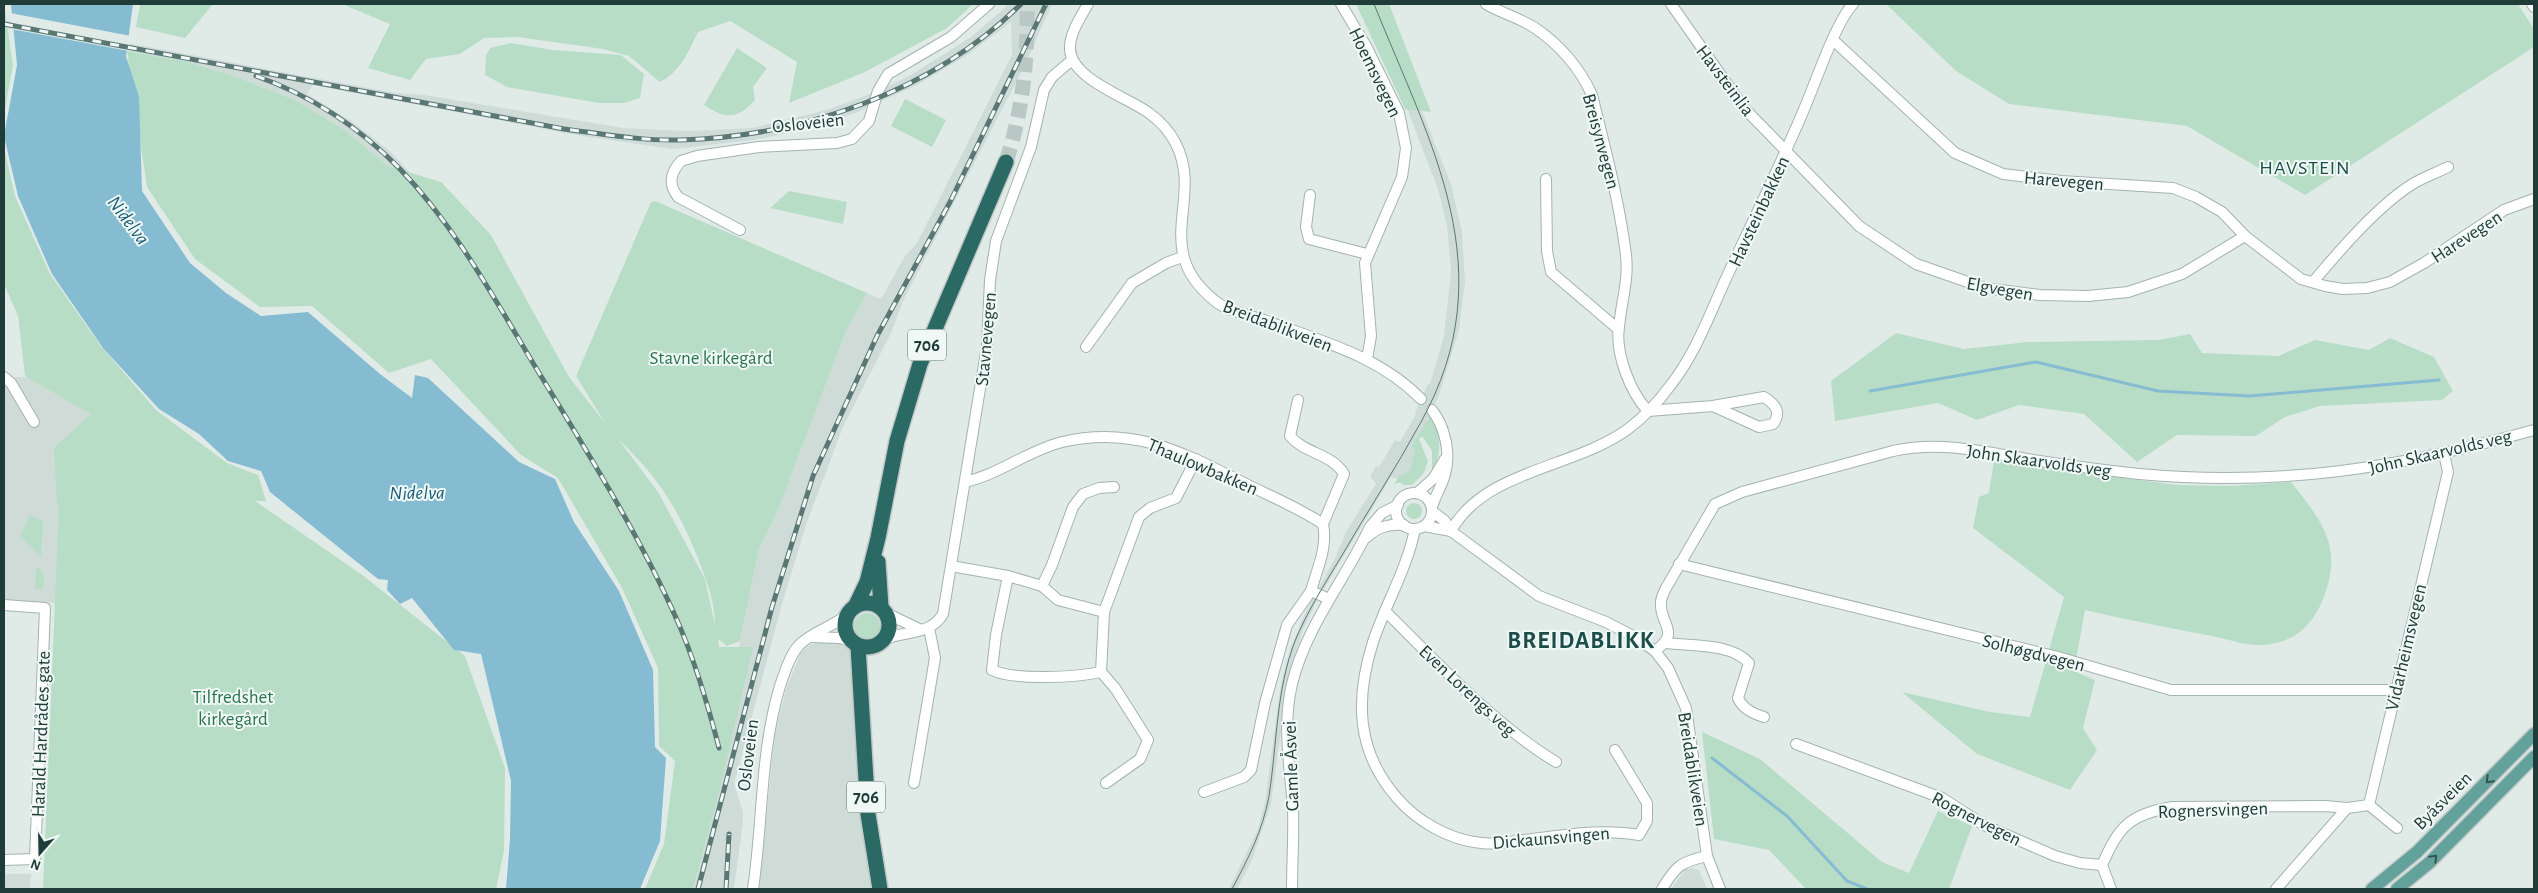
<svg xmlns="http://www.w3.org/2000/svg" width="2538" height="893" font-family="'Alegreya Sans',sans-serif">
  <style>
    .built { fill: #cedbd7; fill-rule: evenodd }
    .green { fill: #b8ddc7; fill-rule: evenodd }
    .water { fill: #85bcd2 }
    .pier { fill: #e0ebe8 }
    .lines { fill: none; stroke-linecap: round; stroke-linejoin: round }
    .stream { stroke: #85bcd2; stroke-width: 3 }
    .highway-tunnel { stroke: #bac8c5; stroke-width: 15; stroke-dasharray: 15 8; stroke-linecap: butt }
    .minor-casing { stroke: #a3b3b0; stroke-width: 12 }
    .major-casing { stroke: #c1c8c7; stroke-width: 15 }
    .highway-casing { stroke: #c1c8c7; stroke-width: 18 }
    .minor { stroke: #fff; stroke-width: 10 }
    .major { stroke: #63a29a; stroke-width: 12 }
    .highway { stroke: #2b6964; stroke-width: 15 }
    .tram { stroke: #5a7774; stroke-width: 1 }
    .rail-casing { stroke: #5a7774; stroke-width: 5 }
    .rail { stroke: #f0f8f5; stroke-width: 3; stroke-dasharray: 9; stroke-linecap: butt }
    .oneway { stroke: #315650 }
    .labels { text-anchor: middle; stroke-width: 4; stroke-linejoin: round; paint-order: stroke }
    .shield { fill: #f0f8f5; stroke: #5e7471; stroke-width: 1 }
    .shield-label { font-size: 18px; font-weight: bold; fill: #203c38 }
    .street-label { font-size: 19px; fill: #203c38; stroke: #f0f8f5 }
    .park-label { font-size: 19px; fill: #297350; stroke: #f0f8f5 }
    .neighbourhood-label { font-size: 20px; letter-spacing: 1px; fill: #1c4e49; stroke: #f0f8f5 }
    .water-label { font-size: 20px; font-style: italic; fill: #195b79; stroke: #f0f8f5 }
    .district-label { font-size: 24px; font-weight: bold; letter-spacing: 1px; fill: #1c4e49; stroke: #f0f8f5 }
  </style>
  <rect width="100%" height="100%" fill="#e0ebe8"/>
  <g class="built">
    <path d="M 1009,4 L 1052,4 L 1025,65 L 903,301 L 892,331 L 843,427 L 806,525 L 782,604 L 734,784 L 743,811 L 743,822 L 734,889 L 693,889 L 719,793 L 708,729 L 692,673 L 670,618 L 643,563 L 605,495 L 459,253 L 424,207 L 388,166 L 343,129 L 295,100 L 237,77 L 188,62 L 4,28 L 4,20 L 395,93 L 424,95 L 623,128 L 688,131 L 752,128 L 827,110 L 878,91 L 911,75 L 971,37 ZM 1011,22 L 1012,55 L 917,243 L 905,256 L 881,299 L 867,293 L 846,331 L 778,510 L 759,549 L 740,641 L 724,746 L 696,655 L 657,564 L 561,400 L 456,231 L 426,190 L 391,152 L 351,121 L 307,94 L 313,85 L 582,136 L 673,149 L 753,140 L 793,132 L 855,113 L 917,85 L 966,56 Z"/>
    <polygon points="1391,67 1405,68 1451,184 1462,232 1465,282 1459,330 1439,395 1426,423 1411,447 1415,449 1410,472 1396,479 1391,477 1316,602 1303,630 1289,672 1271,804 1252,860 1237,889 1229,889 1258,829 1265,802 1281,683 1291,647 1305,613 1334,560 1347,530 1376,484 1370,477 1376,466 1379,467 1395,440 1400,442 1416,414 1415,413 1428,384 1430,384 1444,336 1451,271 1447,226 1438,189"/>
    <polygon points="4,377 55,377 103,423 61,446 56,603 4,600"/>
    <polygon points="824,641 834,641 844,646 851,651 855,660 876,889 759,889 775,733 786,690 801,652 810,645"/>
    <polygon points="1692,868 1699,870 1707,889 1671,889 1685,870"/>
    <polygon points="4,874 31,874 30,889 4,889"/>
  </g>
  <g class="green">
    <polygon points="4,4 13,65 4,114"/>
    <polygon points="140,4 213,4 185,38 136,27"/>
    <path d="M 342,4 L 973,4 L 947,28 L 865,72 L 789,103 L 797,62 L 730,21 L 698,32 C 689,51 680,72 660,82 L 629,56 L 603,49 L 518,37 L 484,38 L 460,54 L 426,59 L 410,80 L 368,68 L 390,24 Z"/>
    <polygon points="1356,4 1389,4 1431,112 1405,109"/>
    <polygon points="1886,4 2518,4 2534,29 2534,47 2305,195 2187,126 2009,104 1956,71"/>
    <polygon points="511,43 553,50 621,55 644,74 640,98 624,103 599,103 507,87 485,75 486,55 490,48"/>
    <path d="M 737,48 L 767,68 L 753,87 L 755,100 C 738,119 726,120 704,105 Z"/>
    <path d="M 127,51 L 188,62 L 237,77 L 295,100 L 343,129 L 388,166 L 441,182 L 491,235 L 569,377 L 605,423 L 576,376 L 651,202 L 655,201 L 867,293 L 846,331 L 778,510 L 759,549 L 740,641 L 727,646 L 718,639 L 719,647 L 753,647 L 719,793 L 693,889 L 645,889 L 664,844 L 675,761 L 659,746 L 658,668 L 622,588 L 558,478 L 521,455 L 431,359 L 389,373 L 312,306 L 260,307 L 195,259 L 147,187 ZM 619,440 C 659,478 677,507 698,558 C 706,580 715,601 715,625 L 705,579 L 658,492 Z"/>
    <polygon points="905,99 946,120 932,147 891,126"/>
    <polygon points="4,148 15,196 50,274 100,345 156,410 227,463 258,475 266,501 255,501 361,574 465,656 505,768 504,851 496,889 43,889 59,504 57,504 54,448 91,414 25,376 18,316 4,284"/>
    <polygon points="789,191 847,202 843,224 770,208"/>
    <polygon points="1896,333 1964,349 2028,342 2159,340 2190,334 2202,353 2278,356 2315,340 2369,350 2390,338 2434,357 2453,391 2442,400 2320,406 2285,417 2256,436 2177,435 2137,462 2084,414 2019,405 1977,420 1938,403 1835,421 1831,381"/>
    <path d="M 1430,416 C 1442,434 1442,454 1432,474 L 1432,451 L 1422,436 L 1419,439 L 1428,461 L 1424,473 L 1412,485 L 1402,485 L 1402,483 L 1397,483 L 1394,484 L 1399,476 L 1410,471 L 1415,449 L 1411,447 Z"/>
    <path d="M 1994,461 L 2177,485 L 2229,486 L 2291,482 C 2319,518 2342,543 2326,591 C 2319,613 2306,633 2283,641 C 2277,643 2267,645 2261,645 C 2246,646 2227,639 2212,636 C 2170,628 2127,620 2085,610 L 2074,671 L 2095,680 L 2083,728 L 2097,750 L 2070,790 L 1977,754 L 1902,692 L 1990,712 L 2030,717 L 2064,597 L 1973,528 L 1979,497 L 1989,493 Z"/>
    <circle cx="1414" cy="511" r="8"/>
    <polygon points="30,515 43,521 41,557 20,536"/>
    <polygon points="36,568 40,569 44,577 43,589 35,589"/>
    <circle cx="867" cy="626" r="13"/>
    <polygon points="1702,732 1760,759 1882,862 1909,873 1938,811 1972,826 1949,889 1806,889 1769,850 1714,839"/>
  </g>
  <polygon class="water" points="11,4 133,4 126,56 139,97 142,191 190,263 226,293 261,316 308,312 380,374 412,398 415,375 428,378 519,462 555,479 574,522 619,591 653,670 655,747 666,758 660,841 640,889 506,889 510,839 511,781 481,654 454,650 412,598 400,604 387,590 388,580 378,579 270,492 261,471 228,461 199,434 159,409 103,348 52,274 18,196 4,136 17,65"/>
  <polygon class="pier" points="10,13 131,36 129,51 11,29"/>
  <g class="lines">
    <g class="stream">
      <polyline points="1870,391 2036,362 2158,391 2249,396 2439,380"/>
      <polyline points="1712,758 1787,816 1847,881 1867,889"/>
    </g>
    <path class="highway-tunnel" d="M 1006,162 C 1023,110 1028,58 1027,4"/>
    <g class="minor-casing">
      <g id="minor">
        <path d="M 1088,4 C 1081,17 1069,34 1070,49 C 1071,79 1127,97 1149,113 C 1160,121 1170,132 1176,144 C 1204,200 1150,249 1215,301 C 1227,311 1249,315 1264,320 C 1320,341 1378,355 1421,399"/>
        <polyline points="1341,4 1366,46 1399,113 1406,148 1402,177 1365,263 1371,336 1367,359"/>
        <path d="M 1486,4 C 1501,13 1520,18 1535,28 C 1559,44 1580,68 1592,95 C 1605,148 1619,200 1626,255 C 1629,280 1621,303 1619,327 C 1615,353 1630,392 1648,411 L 1713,406 L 1764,397 C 1775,404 1782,412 1773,424 L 1759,427 L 1713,406"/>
        <polyline points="1671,4 1744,108 1859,226 1916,264 1985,288 2040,295 2088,296 2128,292 2182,274 2245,236"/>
        <polyline points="2532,4 2534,7"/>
        <polyline points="1833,40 1955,153 2003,174 2061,181 2173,188 2196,197 2222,212 2245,236 2301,279 2325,286 2343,289 2367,288 2390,282 2424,263 2504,210 2534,199"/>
        <polyline points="1546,179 1547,251 1551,272 1618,329"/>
        <polyline points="1310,195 1306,227 1309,239 1367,254"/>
        <path d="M 740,230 L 678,197 C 668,184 670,173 681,161 L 697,156 L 759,147 L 837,143 L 852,139 L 869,121 L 878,91 L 888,74 L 951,37 L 989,4"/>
        <path d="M 2313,282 C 2339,251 2381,202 2416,182 C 2427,176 2438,172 2448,167"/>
        <polyline points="1086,347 1132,283 1166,263 1182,257"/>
        <polyline points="4,377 11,383 34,422"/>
        <path d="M 1298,400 L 1290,436 C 1305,454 1331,453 1344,474 L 1323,524"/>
        <path d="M 965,482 C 1000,474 1027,451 1062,442 C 1134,425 1184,453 1246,484 C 1272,497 1299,508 1323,524 C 1328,547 1317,569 1311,591 L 1329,599"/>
        <polyline points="1417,493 1433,479 1445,459"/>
        <circle cx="1414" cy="511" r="18"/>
        <path d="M 1432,507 C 1435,496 1442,486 1445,474 C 1451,453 1445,427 1432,410"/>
        <polyline points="1432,511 1445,521 1451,531"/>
        <polyline points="1424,526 1451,531 1539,596 1606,622 1635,637 1655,651 1668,668 1686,708 1707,856 1720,889"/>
        <path d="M 1415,529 C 1407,569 1386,603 1373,642 C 1355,699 1356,751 1397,798 C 1417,821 1449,840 1481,843 C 1495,845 1509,842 1523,840 C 1561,836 1600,828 1639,835 L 1647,821 L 1647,803 L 1615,750"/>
        <path d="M 1451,531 C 1484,470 1575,468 1628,429 C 1644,417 1659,401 1670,386 C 1697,352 1711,310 1729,272 C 1755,217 1782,162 1805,107 C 1816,81 1836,22 1853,4"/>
        <path d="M 1367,537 C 1378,527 1388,524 1404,525"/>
        <polyline points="1679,564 2058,657 2171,690 2394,690"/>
        <polyline points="951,566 1008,576 1042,586 1058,600 1104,612"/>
        <path d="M 1008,576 L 996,635 L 992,670 C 1014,681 1077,677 1101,672"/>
        <polyline points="1042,586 1052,565 1073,507 1083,494 1099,488 1114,487"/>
        <polyline points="4,605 45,608 35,859 4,860"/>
        <path d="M 1385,611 C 1439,664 1492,723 1556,762"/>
        <polyline points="886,613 921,630"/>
        <polyline points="811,637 839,638 852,641"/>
        <path d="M 885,639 C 905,631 931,635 943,614 L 987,346 L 990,280 L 996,241 L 1031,147 L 1044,90 L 1052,77 L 1072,60"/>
        <path d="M 1666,643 C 1691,646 1731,643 1749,663 L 1738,698 C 1742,708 1754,714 1764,717"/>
        <path d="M 1655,651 C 1682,631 1659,625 1661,602 C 1661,598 1664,592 1666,588 L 1715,504 L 1742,492 L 1893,451 C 1939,441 1982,451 2027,459 C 2065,465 2102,470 2139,474 C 2282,487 2398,468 2534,430"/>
        <polyline points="1796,744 1942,798 1984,825 2055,856 2080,863 2102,865"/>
        <polyline points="914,783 935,658 929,628"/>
        <polyline points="1106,783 1140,759 1148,740 1115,688 1101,672 1104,612 1139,517 1150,508 1176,498 1196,459"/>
        <polyline points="1204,792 1244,777 1251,770 1265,703 1287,625 1311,591"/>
        <polyline points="2397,828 2369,805 2448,472 2444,454"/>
        <path d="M 753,889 C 763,822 760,752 780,686 C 785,672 789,657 799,645 C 812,632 832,627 847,615"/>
        <path d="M 1292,889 C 1292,863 1294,836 1293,809 C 1290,766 1282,727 1292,684 C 1306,626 1345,580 1370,527 L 1382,513 L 1398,505"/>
        <path d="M 1662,889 C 1676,866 1680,862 1707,856"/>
        <path d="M 2111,889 L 2102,865 C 2120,825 2129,815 2172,807 L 2325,806 L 2347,808 L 2369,805"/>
        <polyline points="2276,889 2347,808"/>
      </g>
    </g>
    <g class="major-casing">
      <g id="major">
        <polyline points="2372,889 2417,852 2534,734"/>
        <polyline points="2397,889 2429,863 2534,757"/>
      </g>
    </g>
    <g class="highway-casing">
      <g id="highway">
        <polyline points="878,562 881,607"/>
        <circle cx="867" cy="625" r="22"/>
        <polyline points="856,605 867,582 878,538 897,441 920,364 1006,162"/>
        <polyline points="858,646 868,814 880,889"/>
      </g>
    </g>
    <use href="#minor" class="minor"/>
    <use href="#major" class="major"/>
    <use href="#highway" class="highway"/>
    <path class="tram" d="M 1232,889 C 1248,859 1263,830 1269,796 C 1277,745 1276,690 1295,641 C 1307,612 1324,585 1341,557 C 1367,512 1396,468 1421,422 C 1505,271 1431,146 1374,4"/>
    <g class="rail-casing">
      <g id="rail">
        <path d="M 4,24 L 564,129 C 602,134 642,141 681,140 C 804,136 932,92 1021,4"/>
        <path d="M 256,76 C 310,95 360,128 400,169 C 454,225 493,296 533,363 C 584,447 637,530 677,620 C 695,661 708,705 719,748"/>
        <polyline points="698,889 772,607 813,476 877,336 950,202 1046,4"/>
        <polyline points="726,889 729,834"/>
      </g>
    </g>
    <use href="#rail" class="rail"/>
  </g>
  <defs><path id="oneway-chevron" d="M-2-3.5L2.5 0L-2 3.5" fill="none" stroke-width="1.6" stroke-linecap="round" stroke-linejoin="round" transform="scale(1.25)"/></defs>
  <g class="oneway">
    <use href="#oneway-chevron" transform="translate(2489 780) rotate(135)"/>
    <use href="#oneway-chevron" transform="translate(2434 858) rotate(-45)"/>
  </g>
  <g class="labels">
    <g class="shield">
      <rect x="908" y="329.5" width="38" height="31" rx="4"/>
      <rect x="847" y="781.5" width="38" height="31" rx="4"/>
    </g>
    <g class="shield-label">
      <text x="927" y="351">706</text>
      <text x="866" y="803">706</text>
    </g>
    <g class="street-label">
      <text transform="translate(1376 72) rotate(64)" y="7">Hoemsvegen</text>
      <text transform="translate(1726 80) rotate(53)" y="7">Havsteinlia</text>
      <text transform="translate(808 122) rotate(-6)" y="7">Osloveien</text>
      <text transform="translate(1602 141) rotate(75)" y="7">Breisynvegen</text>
      <text transform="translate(2064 180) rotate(5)" y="7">Harevegen</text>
      <text transform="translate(1758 211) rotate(-65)" y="7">Havsteinbakken</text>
      <text transform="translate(2466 236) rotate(-33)" y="7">Harevegen</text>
      <text transform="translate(2000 288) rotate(10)" y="7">Elgvegen</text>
      <text transform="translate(1278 325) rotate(21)" y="7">Breidablikveien</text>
      <text transform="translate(985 339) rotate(-85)" y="7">Stavnevegen</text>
      <text transform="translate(2440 451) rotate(-13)" y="7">John Skaarvolds veg</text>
      <text transform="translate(2039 460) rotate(8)" y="7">John Skaarvolds veg</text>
      <text transform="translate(1203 466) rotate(23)" y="7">Thaulowbakken</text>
      <text transform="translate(2405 647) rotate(-77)" y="7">Vidarheimsvegen</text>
      <text transform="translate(2034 652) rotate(14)" y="7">Solhøgdvegen</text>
      <text transform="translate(1468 690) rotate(43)" y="7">Even Lorengs veg</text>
      <text transform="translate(40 734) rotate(-88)" y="7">Harald Hardrådes gate</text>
      <text transform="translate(747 755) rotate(-83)" y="7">Osloveien</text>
      <text transform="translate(1290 766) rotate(-92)" y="7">Gamle Åsvei</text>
      <text transform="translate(1694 769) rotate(81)" y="7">Breidablikveien</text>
      <text transform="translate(2442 800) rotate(-45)" y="7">Byåsveien</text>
      <text transform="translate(2213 809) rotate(-2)" y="7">Rognersvingen</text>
      <text transform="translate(1977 818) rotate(27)" y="7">Rognervegen</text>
      <text transform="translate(1551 837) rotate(-5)" y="7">Dickaunsvingen</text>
    </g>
    <g class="park-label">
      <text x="711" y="364">Stavne kirkegård</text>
      <text x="233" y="703">Tilfredshet<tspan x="233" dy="22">kirkegård</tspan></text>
    </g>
    <g class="neighbourhood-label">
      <text x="2305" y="174">HAVSTEIN</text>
    </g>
    <g class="water-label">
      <text transform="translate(129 220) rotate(53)" y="7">Nidelva</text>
      <text x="417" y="499">Nidelva</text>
    </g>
    <g class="district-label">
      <text x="1581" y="648">BREIDABLIKK</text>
    </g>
  </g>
  <rect width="2538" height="893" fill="none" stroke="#203c38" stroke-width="10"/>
  <g transform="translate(40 853) rotate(200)" stroke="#f0f8f5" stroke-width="4" paint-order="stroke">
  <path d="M0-4L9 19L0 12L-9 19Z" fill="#203c38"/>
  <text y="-8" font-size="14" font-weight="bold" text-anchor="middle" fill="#203c38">N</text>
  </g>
</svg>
